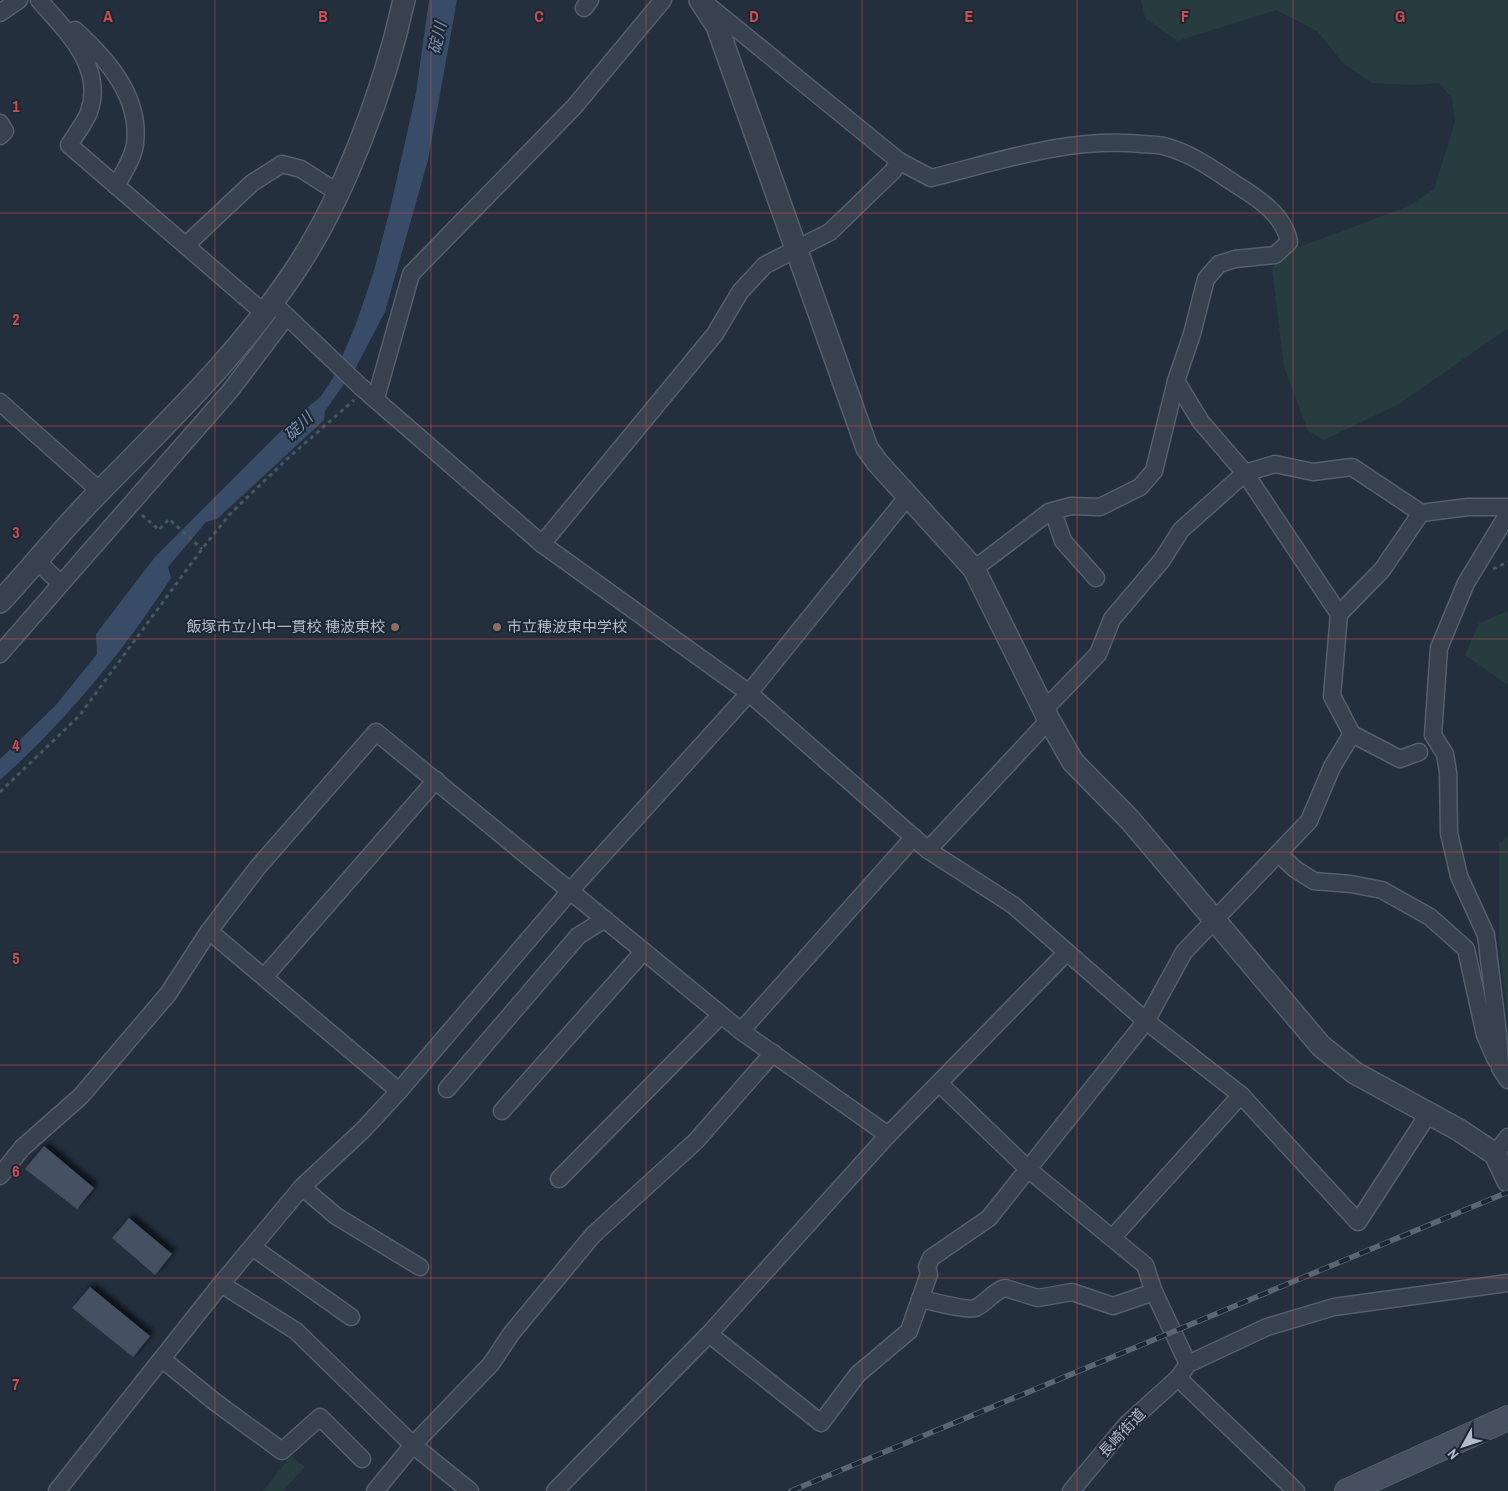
<svg xmlns="http://www.w3.org/2000/svg" width="1508" height="1491" font-family="'Archivo Narrow','Noto Sans JP',sans-serif">
  <style>
    .green { fill: #263c3f }
    .water { fill: #394c67 }
    .building { fill: #455162; filter: url(#shadow) }
    .lines { fill: none; stroke-linecap: round; stroke-linejoin: round }
    .minor-casing { stroke: #565f6c; stroke-width: 19 }
    .tertiary-casing { stroke: #565f6c; stroke-width: 24 }
    .secondary-casing { stroke: #565f6c; stroke-width: 26 }
    .path { stroke: #44595c; stroke-width: 3; stroke-dasharray: 4 4; stroke-linecap: butt }
    .minor { stroke: #38414e; stroke-width: 16 }
    .tertiary { stroke: #38414e; stroke-width: 21 }
    .secondary { stroke: #465061; stroke-width: 24 }
    .rail-casing { stroke: #5a6575; stroke-width: 5.5 }
    .rail { stroke: #1d2633; stroke-width: 4; stroke-dasharray: 11; stroke-linecap: butt }
    .grid { fill: none; stroke: #ce4d50; stroke-width: 1; stroke-opacity: 0.55 }
    .education-dot { fill: #8d6e63; stroke: #1d2633; stroke-width: 2 }
    .labels { text-anchor: middle; stroke-width: 4; stroke-linejoin: round; paint-order: stroke }
    .poi-label { font-size: 15px; fill: #b4bcc9; stroke: #1d2633; text-anchor: end }
    .street-label { font-size: 15px; fill: #b4bcc9; stroke: #1d2633 }
    .water-label { font-size: 16px; font-style: italic; fill: #7c92b1; stroke: #1d2633 }
    .grid-label { font-size: 16px; text-anchor: middle; font-weight: bold; fill: #ce4d50; stroke: #1d2633; stroke-width: 4; stroke-linejoin: round; paint-order: stroke }
  </style>
  <defs>
    <filter id="shadow"><feDropShadow dx="4.5" dy="-4.5" stdDeviation="2.5" flood-color="#0009"/></filter>
  </defs>
  <rect width="100%" height="100%" fill="#242f3e"/>
  <g class="green">
    <polygon points="1141,0 1508,0 1508,328 1399,404 1324,440 1308,431 1284,367 1272,269 1283,253 1409,206 1434,189 1455,122 1452,98 1439,83 1413,85 1372,83 1343,63 1317,31 1276,10 1178,41 1145,18"/>
    <polygon points="1508,611 1508,685 1465,655 1479,623"/>
    <polygon points="1508,836 1508,1022 1499,938 1499,844"/>
    <polygon points="291,1456 305,1467 283,1491 263,1491"/>
  </g>
  <path class="water" d="M 429,0 L 457,0 L 428,160 L 385,312 L 356,367 L 325,411 L 324,420 L 217,519 L 206,522 L 168,567 L 171,578 C 123,652 66,721 0,780 L 0,759 L 56,705 L 97,654 L 96,634 L 155,557 L 283,429 L 321,396 L 333,378 L 356,324 L 374,271 L 391,205 L 416,93 Z"/>
  <g class="building">
    <polygon points="44,1146 94,1188 77,1209 25,1169"/>
    <polygon points="129,1218 172,1254 155,1275 112,1238"/>
    <polygon points="90,1287 150,1336 133,1357 72,1308"/>
  </g>
  <g class="lines">
    <g class="minor-casing">
      <g id="minor">
        <path d="M 39,0 C 66,31 105,67 89,112 C 85,123 75,135 69,145 L 264,313"/>
        <path d="M 710,7 L 899,161 L 931,178 C 1000,161 1069,137 1141,144 C 1149,145 1159,144 1167,147 C 1193,154 1215,171 1237,185 C 1259,199 1284,215 1289,242 L 1275,255 L 1235,259 L 1219,264 L 1206,279 L 1192,334 L 1176,381 L 1154,471 L 1140,487 L 1100,507 L 1071,506 L 1049,512 L 974,569"/>
        <polyline points="584,8 590,0"/>
        <polyline points="0,13 19,0"/>
        <path d="M 75,30 C 107,59 141,97 135,144 C 133,159 123,173 116,186"/>
        <polyline points="0,123 5,131 0,136"/>
        <polyline points="186,245 252,183 282,164 301,169 337,192"/>
        <polyline points="273,303 361,387 542,544 749,693 928,850 1013,905 1146,1021 1241,1095 1358,1222 1429,1113"/>
        <polyline points="376,398 411,274 574,107 663,0"/>
        <polyline points="0,402 100,491"/>
        <polyline points="1053,511 1063,541 1096,578"/>
        <polyline points="1508,514 1466,583 1439,648 1433,735 1445,754 1448,772 1449,833 1459,876 1486,935 1498,1033 1500,1068 1508,1080"/>
        <polyline points="542,544 715,334 740,292 765,265 830,232 893,171 899,161"/>
        <polyline points="61,584 230,391 286,317"/>
        <polyline points="1339,614 1382,570 1421,513"/>
        <polyline points="0,654 61,584 37,561"/>
        <polyline points="1044,710 1098,654 1112,619 1162,560 1181,530 1245,473 1275,464 1313,472 1352,467 1421,513 1468,507 1508,507"/>
        <polyline points="1352,734 1400,759 1419,752"/>
        <polyline points="928,850 1049,720"/>
        <polyline points="1279,854 1295,869 1314,881 1351,884 1382,890 1430,917 1466,949 1485,1035 1496,1060"/>
        <polyline points="209,931 258,867 376,732 741,1031 888,1135"/>
        <polyline points="265,976 436,780"/>
        <polyline points="741,1031 914,837"/>
        <polyline points="940,1084 1029,1170 1145,1265 1154,1292 1188,1364"/>
        <polyline points="447,1089 578,936 605,919"/>
        <polyline points="502,1111 643,952"/>
        <polyline points="1495,1154 1508,1137"/>
        <polyline points="0,1176 22,1148 81,1096 168,994 209,931 399,1091"/>
        <polyline points="559,1179 721,1015"/>
        <polyline points="302,1187 336,1216 420,1267"/>
        <polyline points="1113,1237 1241,1095"/>
        <polyline points="252,1247 351,1317"/>
        <polyline points="221,1284 296,1331 413,1445 470,1491"/>
        <path d="M 920,1299 C 932,1301 967,1311 975,1308 C 986,1304 993,1291 1005,1288 L 1038,1298 L 1072,1292 L 1113,1306 L 1154,1292"/>
        <polyline points="709,1334 821,1423 858,1374 909,1331 929,1274 927,1267 931,1258 989,1218 1146,1021 1184,952 1309,821 1332,767 1352,734 1332,696 1339,614 1245,473 1201,422 1176,381"/>
        <polyline points="162,1359 215,1402 282,1451 320,1417 362,1459"/>
        <polyline points="1178,1378 1296,1491"/>
        <polyline points="57,1491 221,1284 302,1187 363,1130 399,1091 571,890 749,693 908,496"/>
        <polyline points="375,1491 413,1445 491,1364 511,1334 593,1235 696,1141 773,1053"/>
        <polyline points="555,1491 709,1334 888,1135 1067,952"/>
        <polyline points="1071,1491 1127,1424 1178,1378 1188,1364 1267,1327 1334,1307 1508,1283"/>
      </g>
    </g>
    <g class="tertiary-casing">
      <g id="tertiary">
        <polyline points="700,0 717,26 867,448 877,462 974,569 1049,720 1073,762 1131,821 1321,1046 1355,1073 1459,1130 1495,1154 1508,1181"/>
        <path d="M 0,602 C 34,565 66,525 101,490 C 169,421 240,353 294,272 C 344,198 385,87 404,0"/>
      </g>
    </g>
    <g class="secondary-casing">
      <polyline id="secondary" points="1347,1491 1508,1418"/>
    </g>
    <g class="path">
      <polyline points="142,515 159,530 169,519 202,549"/>
      <polyline points="1493,569 1508,562"/>
      <polyline points="0,792 79,716 202,549 230,514 287,459 354,400"/>
    </g>
    <use href="#minor" class="minor"/>
    <use href="#tertiary" class="tertiary"/>
    <use href="#secondary" class="secondary"/>
    <g class="rail-casing">
      <polyline id="rail" points="791,1491 1508,1192"/>
    </g>
    <use href="#rail" class="rail"/>
  </g>
  <path class="grid" d="M 215,0 L 215,1491M 431,0 L 431,1491M 646,0 L 646,1491M 862,0 L 862,1491M 1077,0 L 1077,1491M 1293,0 L 1293,1491M 0,213 L 1508,213M 0,426 L 1508,426M 0,639 L 1508,639M 0,852 L 1508,852M 0,1065 L 1508,1065M 0,1278 L 1508,1278"/>
  <g class="education-dot">
    <circle cx="395" cy="627" r="5"/>
    <circle cx="497" cy="627" r="5"/>
  </g>
  <g class="labels">
    <g class="poi-label">
      <text x="385" y="632">飯塚市立小中一貫校 穂波東校</text>
      <text x="507" y="632" text-anchor="start">市立穂波東中学校</text>
    </g>
    <g class="street-label">
      <text transform="translate(1122 1433) rotate(-47)" y="5">長崎街道</text>
    </g>
    <g class="water-label">
      <text transform="translate(437 38) rotate(-77)" y="6">碇川</text>
      <text transform="translate(298 426) rotate(-44)" y="6">碇川</text>
    </g>
  </g>
  <g class="grid-label">
    <text x="108" y="22">A</text>
    <text x="323" y="22">B</text>
    <text x="539" y="22">C</text>
    <text x="754" y="22">D</text>
    <text x="969" y="22">E</text>
    <text x="1185" y="22">F</text>
    <text x="1400" y="22">G</text>
    <text x="16" y="112">1</text>
    <text x="16" y="325">2</text>
    <text x="16" y="538">3</text>
    <text x="16" y="751">4</text>
    <text x="16" y="964">5</text>
    <text x="16" y="1177">6</text>
    <text x="16" y="1390">7</text>
  </g>
  <g transform="translate(1463 1446) rotate(230)" stroke="#1d2633" stroke-width="4" paint-order="stroke">
  <path d="M0-4L9 19L0 12L-9 19Z" fill="#b4bcc9"/>
  <text y="-8" font-size="14" font-weight="bold" text-anchor="middle" fill="#b4bcc9">N</text>
  </g>
</svg>
